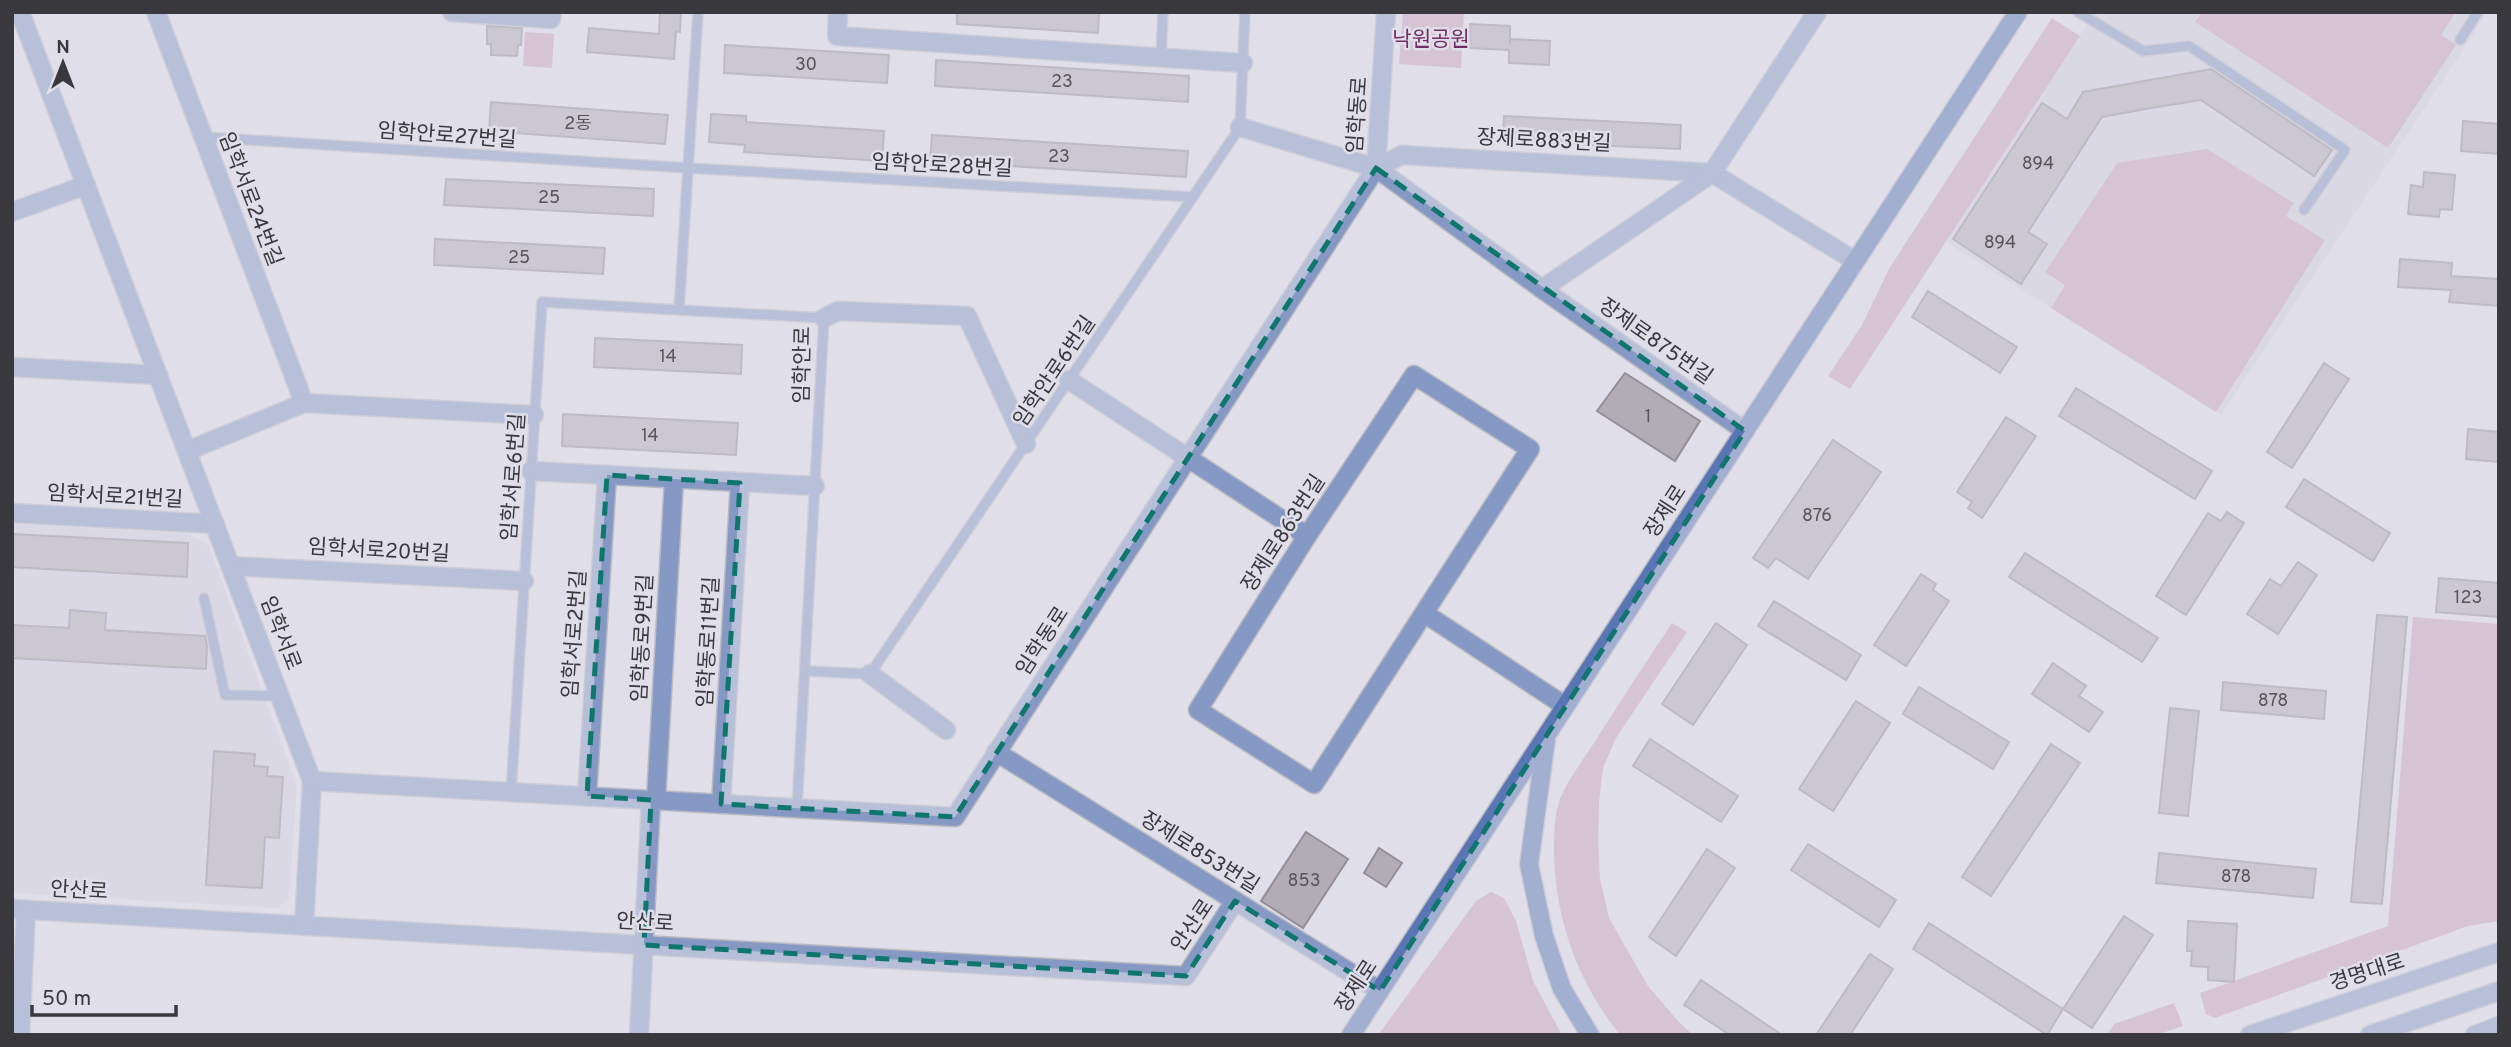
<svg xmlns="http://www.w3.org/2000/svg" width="2511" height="1047" font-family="Overpass,'Noto Sans KR',sans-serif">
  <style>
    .built { fill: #d2d1e1 }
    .green { fill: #cba2bf }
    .building { fill: #b2adb5; stroke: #948f97; stroke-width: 2 }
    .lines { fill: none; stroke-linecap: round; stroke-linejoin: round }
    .service-casing { stroke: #bbbac3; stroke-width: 12 }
    .minor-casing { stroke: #bbbac3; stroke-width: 21 }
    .tertiary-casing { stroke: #bbbac3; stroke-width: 21 }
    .secondary-casing { stroke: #bbbac3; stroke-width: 21 }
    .service { stroke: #8699c5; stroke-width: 9 }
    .minor { stroke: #8699c5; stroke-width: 18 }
    .tertiary { stroke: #8699c5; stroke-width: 18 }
    .secondary { stroke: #5a75b4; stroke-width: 18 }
    .marked { fill: none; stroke: #0f766e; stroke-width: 5; stroke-dasharray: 14 9; stroke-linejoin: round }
    .labels { text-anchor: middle; stroke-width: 5; stroke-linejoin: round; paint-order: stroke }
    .number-label { font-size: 18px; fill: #57555a }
    .park-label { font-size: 21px; fill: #732d65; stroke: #e0dfe9 }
    .street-label { font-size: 21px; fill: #39383c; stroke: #e0dfe9 }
  </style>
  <rect width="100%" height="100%" fill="#e0dfe9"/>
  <g class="built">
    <polygon points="2095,12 2488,12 2221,415 1946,242"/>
    <polygon points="12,524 189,534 209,546 297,786 289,898 278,908 12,893"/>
  </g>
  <g class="green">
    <polygon points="1403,12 1464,12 1461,68 1399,64"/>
    <polygon points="2202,12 2456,12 2441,35 2456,45 2388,148 2195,22"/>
    <polygon points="2052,18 2080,36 1850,389 1828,376 1862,325 1890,267"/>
    <polygon points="525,32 554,34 552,68 523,66"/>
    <polygon points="2207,149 2294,203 2286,216 2325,240 2216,412 2051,308 2065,285 2045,272 2117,163"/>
    <polygon points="2413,617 2499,624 2499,921 2468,926 2215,1018 2206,1014 2200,993 2388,926"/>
    <path d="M 1672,623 L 1687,632 L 1616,738 L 1603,768 L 1599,802 L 1598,844 L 1600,879 L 1609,918 L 1648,986 L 1678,1021 L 1693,1035 L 1620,1035 C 1578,982 1555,920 1554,852 C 1554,835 1554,816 1560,799 C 1569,777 1586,756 1599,735 C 1623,698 1647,660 1672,623 Z"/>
    <polygon points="1491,892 1504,898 1516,921 1533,981 1562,1035 1378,1035 1476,901"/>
    <polygon points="2174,1003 2183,1026 2156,1035 2107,1035 2114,1024"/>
  </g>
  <g class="building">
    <polygon points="660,12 681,12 680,32 676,31 674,59 587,52 589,28 659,34"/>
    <polygon points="957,12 1099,12 1098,33 957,24"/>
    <polygon points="1470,24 1510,26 1510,45 1510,39 1550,41 1549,65 1509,63 1509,50 1469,48"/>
    <polygon points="487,26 522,28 521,45 518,45 517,56 491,55 491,44 487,44"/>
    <polygon points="725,45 889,55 887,83 724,73"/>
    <polygon points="936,60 1189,76 1188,102 935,86"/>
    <polygon points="2211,69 2332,150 2314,176 2201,100 2151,108 2102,117 2028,232 2047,244 2021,284 1953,239 2042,103 2067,119 2083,92"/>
    <polygon points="491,102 668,115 665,144 489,131"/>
    <polygon points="711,114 746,116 746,122 884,131 882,161 744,152 745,145 709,142"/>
    <polygon points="1504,116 1681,125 1680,149 1503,141"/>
    <polygon points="2463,121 2499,124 2499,154 2461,151"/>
    <polygon points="932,135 1188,151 1186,177 930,161"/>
    <polygon points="2424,172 2455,175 2452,210 2440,209 2439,217 2408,214 2411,185 2423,187"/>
    <polygon points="446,179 654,189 653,216 444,205"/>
    <polygon points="435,239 605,248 603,274 434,265"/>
    <polygon points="2400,259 2452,263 2451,276 2499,279 2499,306 2449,302 2451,290 2398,287"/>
    <polygon points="1928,291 2017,347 2000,373 1912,317"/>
    <polygon points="595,338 742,345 741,374 594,367"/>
    <polygon points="2324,363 2349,379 2292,468 2267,452"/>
    <polygon points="1625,373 1700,421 1675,461 1597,411"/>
    <polygon points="2076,388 2212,471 2195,499 2059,416"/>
    <polygon points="563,414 738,423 736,455 562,446"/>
    <polygon points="2006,417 2036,436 1982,518 1968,508 1972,502 1957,492"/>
    <polygon points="2468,429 2499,432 2499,462 2466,459"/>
    <polygon points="1833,440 1881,472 1808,579 1776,558 1768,568 1753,558"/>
    <polygon points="2304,479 2390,533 2373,561 2286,507"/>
    <polygon points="2227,512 2244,523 2186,615 2156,596 2208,513 2221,521"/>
    <polygon points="12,534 188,543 187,577 12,567"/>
    <polygon points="2025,553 2158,638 2142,662 2009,577"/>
    <polygon points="2298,562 2317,575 2278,634 2247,614 2270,579 2281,586"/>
    <polygon points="1921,574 1936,584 1933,590 1949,601 1906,666 1874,645"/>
    <polygon points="2439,578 2499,583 2499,617 2436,612"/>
    <polygon points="1774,601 1861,655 1846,680 1758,626"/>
    <polygon points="70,610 106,613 105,630 205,636 207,646 206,669 12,658 12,625 69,628"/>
    <polygon points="2377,615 2407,617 2382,904 2351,902"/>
    <polygon points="1716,623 1747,645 1693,725 1662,704"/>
    <polygon points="2053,663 2086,686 2079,696 2103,712 2089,732 2032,694"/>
    <polygon points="2223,682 2326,691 2324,719 2221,710"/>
    <polygon points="1919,687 2009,742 1993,769 1903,714"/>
    <polygon points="1856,701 1890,723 1833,811 1799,789"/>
    <polygon points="2170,708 2199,711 2188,816 2159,813"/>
    <polygon points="1650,739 1738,796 1721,822 1633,766"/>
    <polygon points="2051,744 2080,763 1991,896 1962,877"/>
    <polygon points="214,751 255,754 254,766 268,767 267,776 283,777 279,838 265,837 262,888 206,885"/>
    <polygon points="1306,832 1348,859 1303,928 1261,901"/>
    <polygon points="1808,844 1896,900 1879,927 1791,870"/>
    <polygon points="1379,848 1402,863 1386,887 1364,873"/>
    <polygon points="1707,849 1735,868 1676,956 1649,937"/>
    <polygon points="2159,853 2316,869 2313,898 2156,883"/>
    <polygon points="2124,916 2153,935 2092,1028 2063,1009"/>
    <polygon points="2188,921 2237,924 2234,982 2208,980 2208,967 2191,966 2192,951 2187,951"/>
    <polygon points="1929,923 2063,1009 2047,1035 1913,949"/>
    <polygon points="1870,954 1893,969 1850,1035 1816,1035"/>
    <polygon points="1701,980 1782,1035 1730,1035 1684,1005"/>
  </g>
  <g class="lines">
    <g class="service-casing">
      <g id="service">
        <polyline points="698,12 679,310 824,318 797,808"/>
        <polyline points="2078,12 2143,51 2189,46 2345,150 2304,210"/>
        <polyline points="2460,40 2478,12"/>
        <polyline points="1161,58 1163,12"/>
        <polyline points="203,137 688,168 1193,197"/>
        <polyline points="204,598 225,695 280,696"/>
        <polyline points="805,671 870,674 1228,145 1240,127 1245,12"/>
        <polyline points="511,792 542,302 679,310"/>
      </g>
    </g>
    <g class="minor-casing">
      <g id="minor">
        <polyline points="156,12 304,403"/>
        <polyline points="452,12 551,19 552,12"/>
        <polyline points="838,12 837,36 1243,63"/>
        <polyline points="1240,127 1376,168 1542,289 1745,431"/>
        <polyline points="1376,168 1402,155 1712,173 1855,261"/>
        <polyline points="12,212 86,185"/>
        <polyline points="1542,289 1712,173 1817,12"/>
        <polyline points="824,318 838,311 967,316 1026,444"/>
        <polyline points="12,367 158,375"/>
        <polyline points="1069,380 1307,536"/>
        <polyline points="187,451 304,403 534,415"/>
        <polyline points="531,471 815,486"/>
        <polyline points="12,513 215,524"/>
        <polyline points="231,566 524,581"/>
        <polyline points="1424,613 1314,784 1198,710 1307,536 1414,375 1530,449 1424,613 1565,706"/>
        <polyline points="870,674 946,730"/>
        <polyline points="996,752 1380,991"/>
        <polyline points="587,796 607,475"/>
        <polyline points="656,800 674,479"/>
        <polyline points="721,804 740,483"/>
        <polyline points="12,909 1186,976 1235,901"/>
        <polyline points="304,926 312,781"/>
        <polyline points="20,1035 26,910"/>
      </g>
    </g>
    <g class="tertiary-casing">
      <g id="tertiary">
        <polyline points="20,12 312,781 651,800"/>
        <polyline points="639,1035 651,800 955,817 1376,168 1386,12"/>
        <polyline points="2250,1035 2499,952"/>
        <polyline points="2370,1035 2499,991"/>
        <polyline points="2475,1035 2499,1026"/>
      </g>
    </g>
    <g class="secondary-casing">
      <g id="secondary">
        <polyline points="1546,740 1529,864 1544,936 1562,989 1590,1035"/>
        <polyline points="1351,1035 2018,12"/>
      </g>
    </g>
    <use href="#service" class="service"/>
    <use href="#minor" class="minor"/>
    <use href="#tertiary" class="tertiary"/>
    <use href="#secondary" class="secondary"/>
  </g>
  <path d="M0 0H2511V1047H0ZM 1376,168 L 1745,431 L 1380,991 L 1235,901 L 1186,976 L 644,945 L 651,800 L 587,796 L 607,475 L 740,483 L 721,804 L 955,817 Z" fill="#e0dfe9" fill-opacity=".55" fill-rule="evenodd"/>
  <path class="marked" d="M 1376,168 L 1745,431 L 1380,991 L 1235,901 L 1186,976 L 644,945 L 651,800 L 587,796 L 607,475 L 740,483 L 721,804 L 955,817 Z"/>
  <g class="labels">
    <g class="number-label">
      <text x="806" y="70">30</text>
      <text x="1062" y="87">23</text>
      <text x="578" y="129">2동</text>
      <text x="1059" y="162">23</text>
      <text x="2038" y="169">894</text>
      <text x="549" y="203">25</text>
      <text x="2000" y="248">894</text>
      <text x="519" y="263">25</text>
      <text x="668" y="362">14</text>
      <text x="1648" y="422">1</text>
      <text x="650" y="441">14</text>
      <text x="1817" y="521">876</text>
      <text x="2468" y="603">123</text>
      <text x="2273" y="706">878</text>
      <text x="2236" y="882">878</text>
      <text x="1304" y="886">853</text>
    </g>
    <g class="park-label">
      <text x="1431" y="46">낙원공원</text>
    </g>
    <g class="street-label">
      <text transform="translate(1357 115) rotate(-86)" y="7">임학동로</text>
      <text transform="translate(447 135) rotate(4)" y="7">임학안로27번길</text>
      <text transform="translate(1544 140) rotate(3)" y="7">장제로883번길</text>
      <text transform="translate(942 165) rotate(3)" y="7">임학안로28번길</text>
      <text transform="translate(251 199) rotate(69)" y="7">임학서로24번길</text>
      <text transform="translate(1656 341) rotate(35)" y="7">장제로875번길</text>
      <text transform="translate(802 365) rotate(-89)" y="7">임학안로</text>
      <text transform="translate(1054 371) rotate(-56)" y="7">임학안로6번길</text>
      <text transform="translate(513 477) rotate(-86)" y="7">임학서로6번길</text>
      <text transform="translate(115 496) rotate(3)" y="7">임학서로21번길</text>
      <text transform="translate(1665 511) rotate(-57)" y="7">장제로</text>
      <text transform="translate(1283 533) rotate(-57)" y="7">장제로863번길</text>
      <text transform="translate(379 550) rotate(3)" y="7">임학서로20번길</text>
      <text transform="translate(281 633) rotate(69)" y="7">임학서로</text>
      <text transform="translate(574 634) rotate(-86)" y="7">임학서로2번길</text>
      <text transform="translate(642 638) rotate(-87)" y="7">임학동로9번길</text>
      <text transform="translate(1042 641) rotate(-57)" y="7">임학동로</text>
      <text transform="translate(708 642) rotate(-87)" y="7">임학동로11번길</text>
      <text transform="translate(1200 852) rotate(32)" y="7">장제로853번길</text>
      <text transform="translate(79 890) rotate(3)" y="7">안산로</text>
      <text transform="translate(645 922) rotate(3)" y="7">안산로</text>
      <text transform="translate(1192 925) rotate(-56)" y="7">안산로</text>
      <text transform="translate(2367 972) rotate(-18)" y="7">경명대로</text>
      <text transform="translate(1356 986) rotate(-57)" y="7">장제로</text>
    </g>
  </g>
  <rect width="2511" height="1047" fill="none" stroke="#39383c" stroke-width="28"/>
  <g transform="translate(63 63)" stroke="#e0dfe9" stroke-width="5" paint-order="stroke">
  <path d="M0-5L12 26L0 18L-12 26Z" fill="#39383c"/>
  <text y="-10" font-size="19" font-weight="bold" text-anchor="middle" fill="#39383c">N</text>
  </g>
  <path d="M32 1005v10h144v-10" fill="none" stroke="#39383c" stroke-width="3.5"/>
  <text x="42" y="1005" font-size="21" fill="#39383c" stroke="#e0dfe9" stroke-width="5" paint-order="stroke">50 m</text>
</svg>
